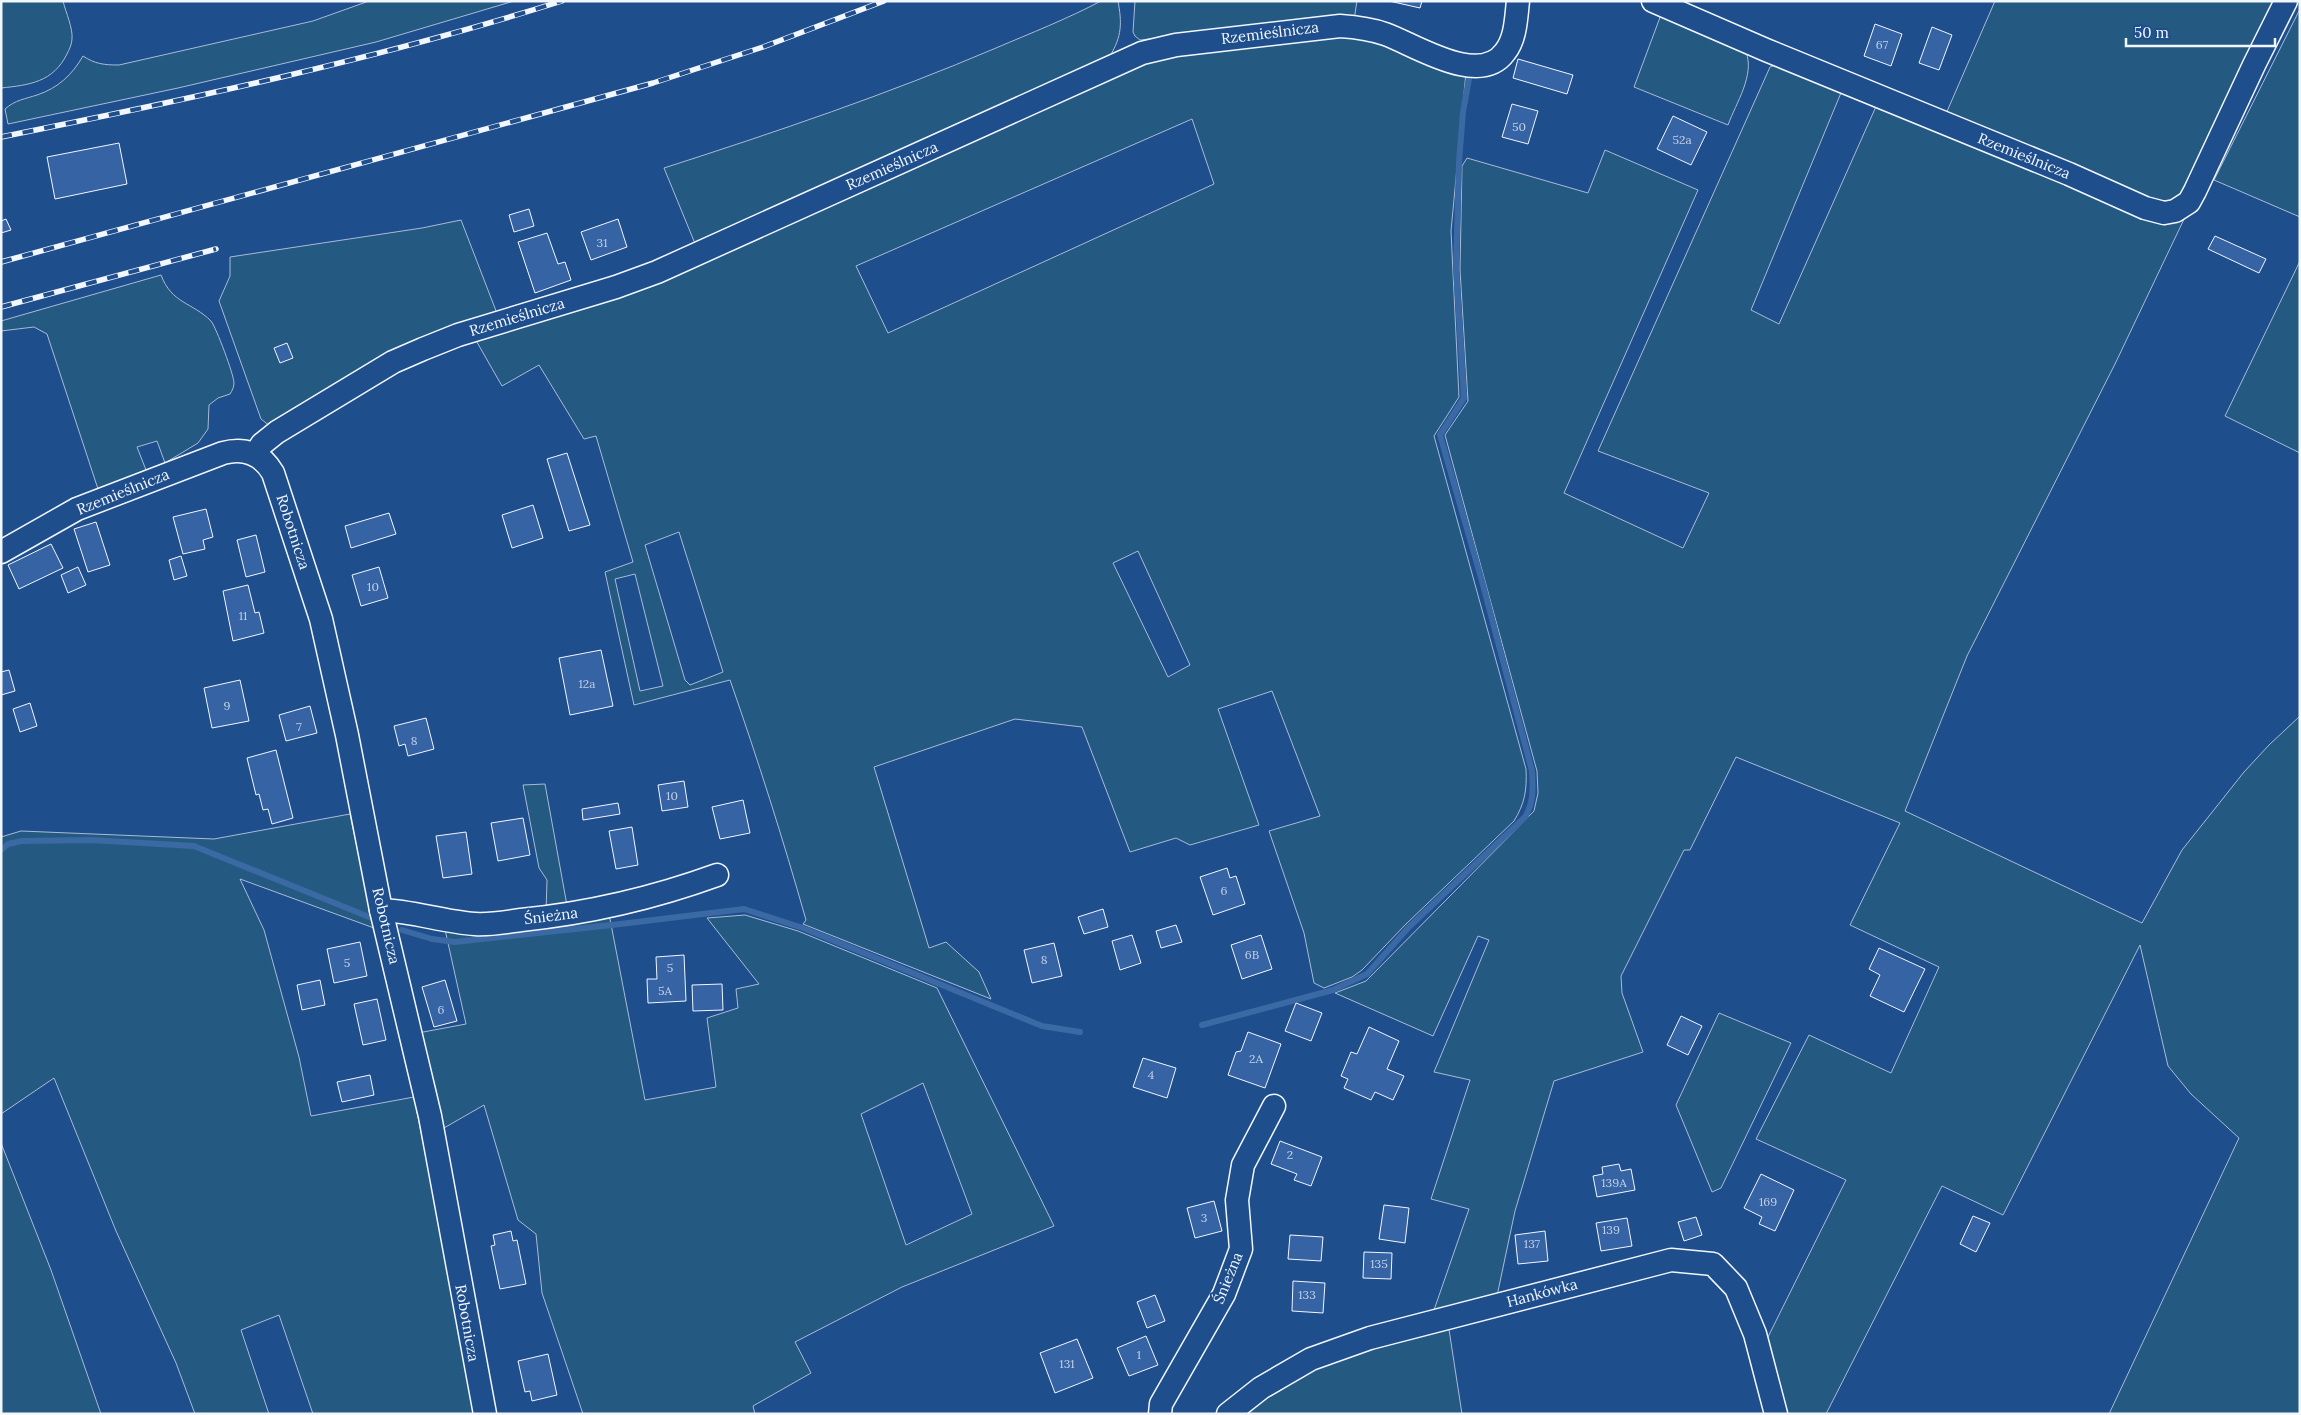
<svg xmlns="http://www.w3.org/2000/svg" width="2301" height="1415" font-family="Lora,serif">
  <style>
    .green { fill: #245a82; stroke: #a8bbd7; fill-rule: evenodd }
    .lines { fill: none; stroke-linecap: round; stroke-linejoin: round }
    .stream { stroke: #3b69a3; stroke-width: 6 }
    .building { fill: #3563a3; stroke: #f2f6ff }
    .minor-casing { stroke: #f2f6ff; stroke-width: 25 }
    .minor { stroke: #1f4e8c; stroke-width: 22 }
    .rail-casing { stroke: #f2f6ff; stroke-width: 5.5 }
    .rail { stroke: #1f4e8c; stroke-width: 4; stroke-dasharray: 11; stroke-linecap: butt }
    .labels { text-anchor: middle; stroke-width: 4; stroke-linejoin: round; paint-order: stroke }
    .number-label { font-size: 12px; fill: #c3d1e8 }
    .street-label { font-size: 15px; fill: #f2f6ff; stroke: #1f4e8c }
  </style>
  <rect width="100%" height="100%" fill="#1f4e8c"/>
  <g class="green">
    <path d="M 1,1 L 63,1 C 66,13 73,28 72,39 C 72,44 69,50 67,54 C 53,82 30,85 1,88 Z"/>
    <path d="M 369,1 L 514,1 L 376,42 L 178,88 L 8,124 L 5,109 C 15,100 25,99 37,95 C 58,88 72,75 83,56 C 95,64 104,65 119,65 L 313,21 Z"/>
    <path d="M 1101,1 L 1118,1 C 1122,23 1122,36 1110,56 L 696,246 L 664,168 C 776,132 888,94 996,48 C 1031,33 1067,19 1101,1 Z"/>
    <polygon points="1135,1 1357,1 1354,20 1286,24 1140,40 1135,36 1133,32"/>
    <polygon points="1995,1 2285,1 2188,193 2165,206 1945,116"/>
    <polygon points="2300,9 2300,217 2214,180"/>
    <path d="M 1662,12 L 1746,52 C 1755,75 1736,103 1728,125 L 1634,87 Z"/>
    <path d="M 1338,33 L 1373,37 L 1466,72 L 1451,231 L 1459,397 L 1434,436 L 1526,769 C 1527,790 1525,803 1514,821 L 1406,924 L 1362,970 L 1352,977 L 1324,988 L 1314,983 L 1304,933 L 1269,831 L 1320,816 L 1272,691 L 1218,709 L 1259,825 L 1190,845 L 1176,838 L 1130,852 L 1082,727 L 1015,719 L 874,767 L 929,948 L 946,942 L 979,972 L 991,999 L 803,924 L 806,920 C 783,839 758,760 730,680 L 634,705 L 605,572 L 633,562 L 596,436 L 584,439 L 539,365 L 502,386 L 474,337 L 1165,52 ZM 1192,119 L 1214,184 L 888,333 L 856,266 ZM 679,532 L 723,672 L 690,685 L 685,680 L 645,545 ZM 1138,551 L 1190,665 L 1168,677 L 1113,563 ZM 635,574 L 663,686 L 640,691 L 615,579 Z"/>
    <polygon points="1778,64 1843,88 1751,310 1779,324 1878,102 2186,215 2115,364 1967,656 1905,811 2142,923 2182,850 2244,772 2269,745 2300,716 2300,1414 2109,1414 2239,1138 2191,1094 2168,1066 2140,945 2003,1215 1942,1186 1826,1414 1786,1414 1766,1341 1846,1180 1756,1139 1809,1035 1891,1073 1939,967 1850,925 1900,823 1736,757 1690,850 1684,850 1621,976 1622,993 1643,1052 1554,1081 1515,1211 1497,1296 1434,1310 1469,1209 1431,1199 1470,1080 1434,1072 1489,940 1478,936 1433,1036 1335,993 1366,981 1534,811 1538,793 1537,771 1445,435 1468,401 1460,270 1462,166 1467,158 1588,193 1605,150 1698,190 1564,493 1683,548 1709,493 1598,451 1770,67"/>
    <polygon points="461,220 498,316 270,426 261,419 219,301 230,276 230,257 422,228"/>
    <polygon points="2300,261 2300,453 2225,416"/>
    <path d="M 161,275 C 172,304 192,302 211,321 C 216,327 234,375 234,383 C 234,387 232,391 230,394 L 218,398 L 209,405 L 208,429 L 198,443 L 165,463 L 157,441 L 137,447 L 146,470 L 98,489 L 47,334 L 34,327 L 1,331 L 1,321 Z"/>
    <polygon points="545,784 568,911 546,913 547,880 539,868 523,785"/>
    <polygon points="350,814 374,928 240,879 264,930 299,1057 311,1116 414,1097 477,1414 313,1414 279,1315 241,1330 269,1414 195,1414 176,1363 116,1231 54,1078 1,1114 1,837 21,831 214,839"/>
    <path d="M 603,915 L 610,919 L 645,1100 L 716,1087 L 707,1018 L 738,1008 L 736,989 L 759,984 L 707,918 L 745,915 L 798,931 L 937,988 L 1054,1226 L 902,1287 L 795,1342 L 811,1373 L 753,1406 L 755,1414 L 583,1414 L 542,1293 L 536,1234 L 518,1220 L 484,1105 L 444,1128 L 418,1033 L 466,1024 L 444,925 ZM 923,1083 L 972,1214 L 906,1245 L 861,1114 Z"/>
    <polygon points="1719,1013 1791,1043 1721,1188 1712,1192 1676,1105"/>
    <polygon points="1,1143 51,1270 101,1414 1,1414"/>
    <polygon points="1448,1323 1462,1414 1240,1414 1310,1370"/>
  </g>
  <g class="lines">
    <g class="stream">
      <polyline points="1,850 8,844 22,841 91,840 194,846 374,919"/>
      <polyline points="402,930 432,939 455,942 612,925 744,909 803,928 1042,1026 1080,1032"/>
      <path d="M 1202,1025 L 1333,990 L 1367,974 L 1409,927 L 1525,817 C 1534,802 1533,788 1532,771 L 1482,581 L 1440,435 L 1464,398 L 1456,267 L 1459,162 L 1463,112 L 1470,73 L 1474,73"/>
    </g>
  </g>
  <g class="building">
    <polygon points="1389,1 1422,1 1420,8"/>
    <polygon points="1875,24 1902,34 1891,66 1864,56"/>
    <polygon points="1932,27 1952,35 1939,70 1919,63"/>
    <polygon points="1518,59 1573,75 1567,94 1513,78"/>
    <polygon points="1512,104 1538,111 1528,144 1502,137"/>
    <polygon points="1673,116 1707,132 1691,165 1657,149"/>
    <polygon points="119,143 127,184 55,199 47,157"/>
    <polygon points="529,209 534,226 514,232 509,215"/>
    <polygon points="6,219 11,230 1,233 1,221"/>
    <polygon points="618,219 627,247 591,260 581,232"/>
    <polygon points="547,233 558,264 565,262 571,280 535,293 518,242"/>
    <polygon points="2215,236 2266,259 2259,273 2208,249"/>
    <polygon points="287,343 293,358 280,363 274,348"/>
    <polygon points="567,453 590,525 569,531 547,459"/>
    <polygon points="533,505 543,538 512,548 502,515"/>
    <polygon points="206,509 213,537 203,540 205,549 183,554 173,517"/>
    <polygon points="389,513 396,534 351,548 345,526"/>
    <polygon points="96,522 110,565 88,572 74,529"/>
    <polygon points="256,535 265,572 246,577 237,540"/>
    <polygon points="51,544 63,568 19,589 8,565"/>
    <polygon points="181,556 187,576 174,580 169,560"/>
    <polygon points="78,567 86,585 68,593 61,575"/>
    <polygon points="379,567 388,598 361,606 352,575"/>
    <polygon points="248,585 255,613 259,612 264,633 233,641 223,591"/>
    <polygon points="601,650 613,706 570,715 559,658"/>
    <polygon points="9,670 15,691 1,695 1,672"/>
    <polygon points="240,680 249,721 212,728 204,688"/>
    <polygon points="30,703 37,726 20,732 13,709"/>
    <polygon points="310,706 317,733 286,741 279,715"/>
    <polygon points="426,718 434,749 408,756 405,744 399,746 394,726"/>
    <polygon points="276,750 293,818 272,824 268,809 263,810 259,794 256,795 247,758"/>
    <polygon points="684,781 688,807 662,811 658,785"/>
    <polygon points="743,800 750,833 720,839 712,807"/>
    <polygon points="618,803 620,814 583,820 582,809"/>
    <polygon points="523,818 530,855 498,861 491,823"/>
    <polygon points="632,827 638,865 616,869 609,831"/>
    <polygon points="466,832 472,874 443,878 436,836"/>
    <polygon points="1227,868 1230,878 1236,876 1245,904 1213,915 1200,877"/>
    <polygon points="1103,909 1108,927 1084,934 1078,917"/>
    <polygon points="1176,925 1182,942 1161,948 1156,931"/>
    <polygon points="1132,935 1141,963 1120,970 1112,941"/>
    <polygon points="1261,935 1272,969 1242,979 1231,945"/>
    <polygon points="360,942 367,976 334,983 327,949"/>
    <polygon points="1054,943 1062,976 1032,983 1024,950"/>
    <polygon points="1879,948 1925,969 1904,1012 1870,996 1880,975 1869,969"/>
    <polygon points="684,955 686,1001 648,1003 647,979 657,979 656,957"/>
    <polygon points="320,980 325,1005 302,1010 297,985"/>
    <polygon points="445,980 457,1021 434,1027 422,987"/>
    <polygon points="722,984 723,1010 693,1011 692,985"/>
    <polygon points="377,999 386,1040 363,1045 354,1004"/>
    <polygon points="1296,1003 1322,1013 1311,1041 1285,1031"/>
    <polygon points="1681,1016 1702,1026 1688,1055 1667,1045"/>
    <polygon points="1369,1027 1399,1041 1387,1069 1404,1076 1393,1100 1375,1092 1371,1100 1344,1088 1348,1079 1341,1076 1351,1052 1357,1054"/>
    <polygon points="1248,1032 1281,1044 1265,1088 1228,1075 1236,1052 1241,1051"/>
    <polygon points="1143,1058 1176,1068 1167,1098 1133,1087"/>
    <polygon points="370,1075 374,1095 342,1102 337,1082"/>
    <polygon points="1280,1141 1322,1157 1311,1186 1294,1180 1297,1174 1271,1164"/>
    <polygon points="1619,1164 1621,1171 1631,1169 1635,1190 1597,1197 1593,1176 1603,1174 1602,1167"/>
    <polygon points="1761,1174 1794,1190 1775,1231 1759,1224 1762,1217 1744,1208"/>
    <polygon points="1214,1201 1222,1231 1195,1238 1187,1208"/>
    <polygon points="1384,1205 1409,1208 1405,1243 1379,1239"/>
    <polygon points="1973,1216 1990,1223 1976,1252 1960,1244"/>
    <polygon points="1696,1217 1702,1235 1684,1241 1678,1222"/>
    <polygon points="1627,1218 1632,1246 1601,1251 1596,1223"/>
    <polygon points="511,1231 513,1241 517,1240 526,1284 500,1289 491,1246 495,1245 493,1235"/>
    <polygon points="1545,1231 1548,1261 1518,1264 1515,1235"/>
    <polygon points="1290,1235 1323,1237 1321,1261 1288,1259"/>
    <polygon points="1364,1252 1392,1253 1391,1279 1363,1278"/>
    <polygon points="1293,1281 1325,1283 1323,1313 1292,1311"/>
    <polygon points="1155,1295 1165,1321 1147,1328 1137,1302"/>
    <polygon points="1146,1336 1158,1365 1129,1376 1117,1348"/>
    <polygon points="1077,1339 1093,1378 1055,1393 1040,1353"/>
    <polygon points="548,1354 557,1395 532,1401 530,1391 525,1392 518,1361"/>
  </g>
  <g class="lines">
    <g class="minor-casing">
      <g id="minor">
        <polyline points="1653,1 1766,50 2069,174 2145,208 2164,213 2175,211 2189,202 2195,191 2254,65 2286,1"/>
        <path d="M 255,455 L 262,444 L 277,432 L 393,362 L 423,349 L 458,335 L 616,287 L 657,272 L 1142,53 L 1176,45 L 1340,26 C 1355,27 1371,29 1385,34 C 1414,44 1479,88 1505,52 C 1516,38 1516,18 1518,1"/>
        <path d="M 1,552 L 77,509 L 223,453 C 245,447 262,454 273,473 L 321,619 L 347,735 L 381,910 L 430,1116 L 485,1414"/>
        <path d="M 381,910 C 413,911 443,922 475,924 C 490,925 506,922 521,920 C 590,913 651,899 717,875"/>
        <polyline points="1160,1414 1161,1404 1224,1294 1241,1249 1237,1200 1243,1165 1274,1106"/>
        <polyline points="1228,1414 1261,1388 1311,1359 1370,1338 1671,1260 1713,1264 1736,1288 1755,1334 1776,1414"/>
      </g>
    </g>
    <use href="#minor" class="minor"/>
    <g class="rail-casing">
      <g id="rail">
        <path d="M 1,137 C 190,99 378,59 562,1"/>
        <polyline points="1,262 653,83 763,47 884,1"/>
        <polyline points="1,307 216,249"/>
      </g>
    </g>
    <use href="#rail" class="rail"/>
  </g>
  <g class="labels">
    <g class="number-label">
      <text x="1882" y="49">67</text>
      <text x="1519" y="131">50</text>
      <text x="1682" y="144">52a</text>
      <text x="602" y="247">31</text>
      <text x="373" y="591">10</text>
      <text x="243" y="620">11</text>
      <text x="587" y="688">12a</text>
      <text x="227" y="710">9</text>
      <text x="299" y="731">7</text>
      <text x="414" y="745">8</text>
      <text x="672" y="800">10</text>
      <text x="1224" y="895">6</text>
      <text x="1252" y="959">6B</text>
      <text x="1044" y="964">8</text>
      <text x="347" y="967">5</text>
      <text x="670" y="972">5</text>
      <text x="665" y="995">5A</text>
      <text x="441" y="1014">6</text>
      <text x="1256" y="1063">2A</text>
      <text x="1151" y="1079">4</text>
      <text x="1290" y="1159">2</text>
      <text x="1614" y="1187">139A</text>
      <text x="1768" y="1206">169</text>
      <text x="1204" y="1222">3</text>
      <text x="1611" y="1234">139</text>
      <text x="1532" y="1248">137</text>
      <text x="1379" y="1268">135</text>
      <text x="1307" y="1299">133</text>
      <text x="1139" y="1359">1</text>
      <text x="1067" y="1368">131</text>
    </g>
    <g class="street-label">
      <text transform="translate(1270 33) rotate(-7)" y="5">Rzemieślnicza</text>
      <text transform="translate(2024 156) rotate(22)" y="5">Rzemieślnicza</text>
      <text transform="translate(892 166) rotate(-24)" y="5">Rzemieślnicza</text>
      <text transform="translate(517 317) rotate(-17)" y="5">Rzemieślnicza</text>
      <text transform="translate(123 492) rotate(-22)" y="5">Rzemieślnicza</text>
      <text transform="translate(293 532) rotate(72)" y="5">Robotnicza</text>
      <text transform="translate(551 916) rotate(-7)" y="5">Śnieżna</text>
      <text transform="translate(386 926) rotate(77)" y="5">Robotnicza</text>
      <text transform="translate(1228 1278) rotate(-68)" y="5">Śnieżna</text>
      <text transform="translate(1542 1293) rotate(-15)" y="5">Hankówka</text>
      <text transform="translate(467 1323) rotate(80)" y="5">Robotnicza</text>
    </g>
  </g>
  <rect width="2301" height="1415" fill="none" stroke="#f2f6ff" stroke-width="5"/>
  <path d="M2126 38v8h149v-8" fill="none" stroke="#f2f6ff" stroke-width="2.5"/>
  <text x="2134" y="38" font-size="15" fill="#f2f6ff" stroke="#1f4e8c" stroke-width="4" paint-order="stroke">50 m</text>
</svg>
